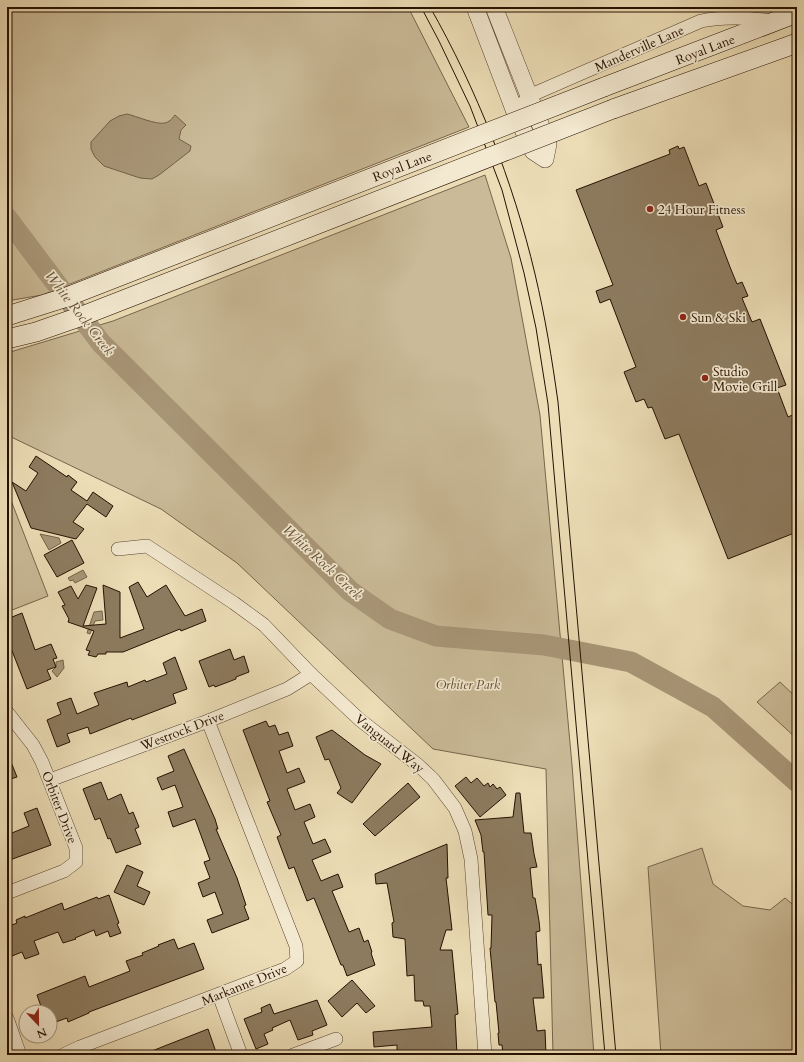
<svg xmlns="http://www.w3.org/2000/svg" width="804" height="1062" font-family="Cardo,serif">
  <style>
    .green { fill: #caba97; stroke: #78654c }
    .water { fill: #a99778; stroke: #756148 }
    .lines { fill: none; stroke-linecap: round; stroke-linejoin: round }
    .river { stroke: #a99778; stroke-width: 21 }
    .building { fill: #8d7b5f; stroke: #261000 }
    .minor-casing { stroke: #58432e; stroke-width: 14 }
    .tertiary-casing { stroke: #58432e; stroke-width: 18 }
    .secondary-casing { stroke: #261000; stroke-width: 20 }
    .minor { stroke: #f3e9d0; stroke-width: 13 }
    .tertiary { stroke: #f3e9d0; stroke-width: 17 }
    .secondary { stroke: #f3e9d0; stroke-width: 19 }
    .tram { stroke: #261000; stroke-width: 1 }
    .secondary-bridge-casing { stroke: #261000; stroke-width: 20; stroke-linecap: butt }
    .secondary-bridge { stroke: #f3e9d0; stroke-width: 19 }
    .poi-dot { fill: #8f2418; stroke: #f3e9d0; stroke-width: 1.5 }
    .labels { text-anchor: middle; stroke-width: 3.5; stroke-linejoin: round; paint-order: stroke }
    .street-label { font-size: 13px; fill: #261000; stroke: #f3e9d0 }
    .poi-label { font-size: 13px; fill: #261000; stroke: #f3e9d0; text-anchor: start }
    .park-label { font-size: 13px; font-style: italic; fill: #5f4c35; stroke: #f3e9d0 }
    .water-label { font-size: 14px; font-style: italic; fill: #614d36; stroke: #f3e9d0 }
  </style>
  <rect width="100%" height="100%" fill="#ecddb6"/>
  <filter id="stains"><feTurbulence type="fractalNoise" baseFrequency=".005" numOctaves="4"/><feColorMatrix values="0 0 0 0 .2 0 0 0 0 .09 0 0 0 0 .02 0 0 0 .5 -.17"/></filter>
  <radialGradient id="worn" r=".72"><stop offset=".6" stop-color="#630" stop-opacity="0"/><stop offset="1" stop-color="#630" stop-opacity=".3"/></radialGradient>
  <g class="green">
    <polygon points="7,7 408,7 469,127 42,295 7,301"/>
    <polygon points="485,175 511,258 540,415 572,765 594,1055 553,1055 546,769 433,749 237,563 161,509 7,435 7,353 113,321"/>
    <polygon points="7,490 48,596 7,612"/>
    <polygon points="780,682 797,698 797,739 757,702"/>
    <polygon points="702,848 713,884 743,906 770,910 785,898 797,908 797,1055 661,1055 648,867"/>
  </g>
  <g class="water">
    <path d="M 127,114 C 136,116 156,125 165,123 C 169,122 172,119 175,115 L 186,125 L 181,130 L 179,139 L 191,146 L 190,151 L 159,175 L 152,179 L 140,178 L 104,166 L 95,157 L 91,149 L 91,142 L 110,121 L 119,116 Z"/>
    <polygon points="40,534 59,538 61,543 49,550"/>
    <polygon points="83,570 87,577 75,583 73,580 70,581 68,578"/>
    <polygon points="102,611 103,620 95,621 90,634 87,633 94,612"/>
    <polygon points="63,660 64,668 57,677 52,671 56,667 56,662"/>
  </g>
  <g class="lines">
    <polyline class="river" points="7,218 101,343 350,591 390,619 436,636 544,645 631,662 713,707 797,782"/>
  </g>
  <g class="building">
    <polygon points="678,146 679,149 684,147 699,186 706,183 723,227 716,230 730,267 737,284 742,282 748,296 742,298 752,322 760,319 786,385 777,388 788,417 797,413 797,532 728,559 679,434 665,439 652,407 648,408 644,399 636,402 624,372 636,367 610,299 600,303 596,291 613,285 576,190 670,154 669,150"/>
    <polygon points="36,456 67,477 68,475 77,482 71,490 87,501 93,492 113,506 106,517 87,504 73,522 84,529 76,539 31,528 12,482 26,491 38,473 29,467"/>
    <polygon points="72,540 84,563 57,577 44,555"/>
    <polygon points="138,582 147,597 166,585 185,616 202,609 206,621 181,631 180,629 123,652 106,652 106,654 98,654 96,657 88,655 90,651 86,650 94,631 68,622 69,619 62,606 65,605 58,592 71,586 78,599 86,585 97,588 83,626 106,624 103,585 120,592 120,638 144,629 129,587"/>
    <polygon points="22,613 35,650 51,644 57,658 53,659 56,667 47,670 51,679 27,689 7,638 7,619"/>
    <polygon points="230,649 234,660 244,656 249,672 236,677 236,679 215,687 214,685 209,687 199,661"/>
    <polygon points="175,657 187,689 173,694 176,703 132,720 131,718 90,734 88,727 67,734 70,742 57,747 47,720 61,714 57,703 71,698 77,714 99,705 94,693 127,682 128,687 145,680 146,682 167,674 163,663"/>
    <polygon points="266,721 269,727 275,725 279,735 288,732 293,746 279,751 287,773 299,768 305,782 287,789 295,810 310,804 315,817 304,822 313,844 325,839 331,852 312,860 321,881 338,874 343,887 332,891 349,932 359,928 364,942 368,940 372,952 371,953 375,965 347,976 343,965 341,965 314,898 307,901 294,867 289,869 277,837 281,835 267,802 270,801 243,730"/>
    <polygon points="332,730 365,755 381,764 352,803 337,793 341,788 329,759 325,760 316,737"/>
    <polygon points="184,749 215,819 218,829 216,829 237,878 246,905 244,906 249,919 212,933 207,920 223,914 215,892 203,897 198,883 210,878 204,862 210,860 195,819 173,827 168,812 183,807 175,785 162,790 157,778 174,771 168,756"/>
    <polygon points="7,752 17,777 7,780"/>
    <polygon points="466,777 471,783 477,778 484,786 488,783 490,787 493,784 497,789 500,787 506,795 480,817 455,786"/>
    <polygon points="101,782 108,800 121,794 129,814 133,812 139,827 135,829 141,844 116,853 110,838 108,839 100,818 95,820 83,789"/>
    <polygon points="408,783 420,797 375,836 363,824"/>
    <polygon points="516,793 520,793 524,833 531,833 534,854 537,867 530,868 533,898 535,898 539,921 540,931 536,932 538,965 541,964 544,998 533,998 537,1031 545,1030 546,1055 503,1055 502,1045 499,1045 498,1033 499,1033 496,1002 495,1002 490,948 491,948 492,915 488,915 484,852 483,852 481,835 475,820 513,817"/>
    <polygon points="37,808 51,845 7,861 7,835 29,826 24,813"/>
    <polygon points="447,844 448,878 446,878 452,930 446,930 440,950 452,950 458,1014 455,1015 457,1055 397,1055 397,1045 374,1047 373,1032 432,1027 430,1006 424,1006 423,1001 415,1001 414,975 407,976 405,939 393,937 392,923 394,922 387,883 376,884 375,874"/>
    <polygon points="127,865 143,872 137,886 150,892 144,905 114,892"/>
    <polygon points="109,895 119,923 117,924 121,933 110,937 108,931 96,936 94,930 75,938 76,939 63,943 58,932 34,941 39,954 25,959 22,952 12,956 9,948 7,948 7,927 17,923 16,920 25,916 25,918 62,903 64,910 97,897 98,899"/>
    <polygon points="174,939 178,949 194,943 204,969 89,1012 89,1013 68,1022 67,1018 50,1024 50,1012 43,1012 37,995 85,976 89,987 130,971 126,961 143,955 142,953 159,946 158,945"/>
    <polygon points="352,980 375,1006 366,1013 357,1003 342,1017 328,1001"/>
    <polygon points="317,1000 327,1025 312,1031 313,1035 298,1040 290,1020 272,1028 273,1030 264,1034 268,1044 256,1049 244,1019 262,1012 261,1008 270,1004 274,1014"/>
    <polygon points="208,1029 217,1055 142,1055 167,1045"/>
  </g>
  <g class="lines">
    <g class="minor-casing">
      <g id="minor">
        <path d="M 515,112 L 529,96 L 701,21 C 725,16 748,18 772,21"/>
        <polyline points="118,549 147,546 234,603 264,625 311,674 360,720 418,765 433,779 455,808 465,831 471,859 485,1055"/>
        <polyline points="7,712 33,745 42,762 76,848 76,862 64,871 7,893"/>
        <polyline points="50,780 208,721 287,689 311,674"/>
        <polyline points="219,995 241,1055"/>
        <polyline points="7,1018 20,1055"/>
        <polyline points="63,1055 80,1047 285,969 297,961 296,946 208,721"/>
        <polyline points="293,1055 336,1039"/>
      </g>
    </g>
    <g class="tertiary-casing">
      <polyline id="tertiary" points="475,7 515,112 533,151 545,159 548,144 494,7"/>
    </g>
    <g class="secondary-casing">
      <g id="secondary">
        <polyline points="604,87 797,13"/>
        <polyline points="613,109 797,43"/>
      </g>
    </g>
    <use href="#minor" class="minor"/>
    <use href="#tertiary" class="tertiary"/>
    <use href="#secondary" class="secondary"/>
    <g class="tram">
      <polyline points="421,7 439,41 470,106 502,190 524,273 536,328 548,404 605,1055"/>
      <path d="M 430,7 C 477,90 513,181 535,274 C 545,316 552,359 558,402 L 616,1055"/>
    </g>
    <g class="secondary-bridge-casing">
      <g id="secondary-bridge">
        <polyline points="7,316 64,298 604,87"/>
        <polyline points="7,339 36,332 82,316 613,109"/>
      </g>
    </g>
    <use href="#secondary-bridge" class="secondary-bridge"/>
  </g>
  <g class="poi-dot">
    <circle cx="650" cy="209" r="4"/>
    <circle cx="683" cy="317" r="4"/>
    <circle cx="705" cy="378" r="4"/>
  </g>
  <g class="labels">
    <g class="street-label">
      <text transform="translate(639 48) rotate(-24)" y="5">Manderville Lane</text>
      <text transform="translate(705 49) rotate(-21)" y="5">Royal Lane</text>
      <text transform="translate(402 166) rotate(-21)" y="5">Royal Lane</text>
      <text transform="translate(182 730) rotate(-21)" y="5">Westrock Drive</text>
      <text transform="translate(390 743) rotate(39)" y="5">Vanguard Way</text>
      <text transform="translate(60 807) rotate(69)" y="5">Orbiter Drive</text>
      <text transform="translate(244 984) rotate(-22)" y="5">Markanne Drive</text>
    </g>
    <g class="poi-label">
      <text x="658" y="214">24 Hour Fitness</text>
      <text x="691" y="322">Sun &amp; Ski</text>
      <text x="713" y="376">Studio<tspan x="713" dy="15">Movie Grill</tspan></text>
    </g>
    <g class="park-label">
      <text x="468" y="689">Orbiter Park</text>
    </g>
    <g class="water-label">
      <text transform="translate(80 313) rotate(52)" y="5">White Rock Creek</text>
      <text transform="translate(323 562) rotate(43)" y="5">White Rock Creek</text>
    </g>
  </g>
  <rect width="804" height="1062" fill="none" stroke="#ecddb6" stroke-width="24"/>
  <rect x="8" y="8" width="788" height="1046" fill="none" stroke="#261000" stroke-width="2"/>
  <rect x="12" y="12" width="780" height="1038" fill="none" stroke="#261000"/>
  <g transform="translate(38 1024) rotate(158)"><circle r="19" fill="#f3e9d0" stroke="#a1927d"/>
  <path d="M0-3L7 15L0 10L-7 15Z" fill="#8f2418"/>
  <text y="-6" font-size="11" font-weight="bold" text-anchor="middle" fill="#261000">N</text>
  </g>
  <rect width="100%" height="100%" filter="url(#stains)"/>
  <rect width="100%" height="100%" fill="url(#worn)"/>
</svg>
